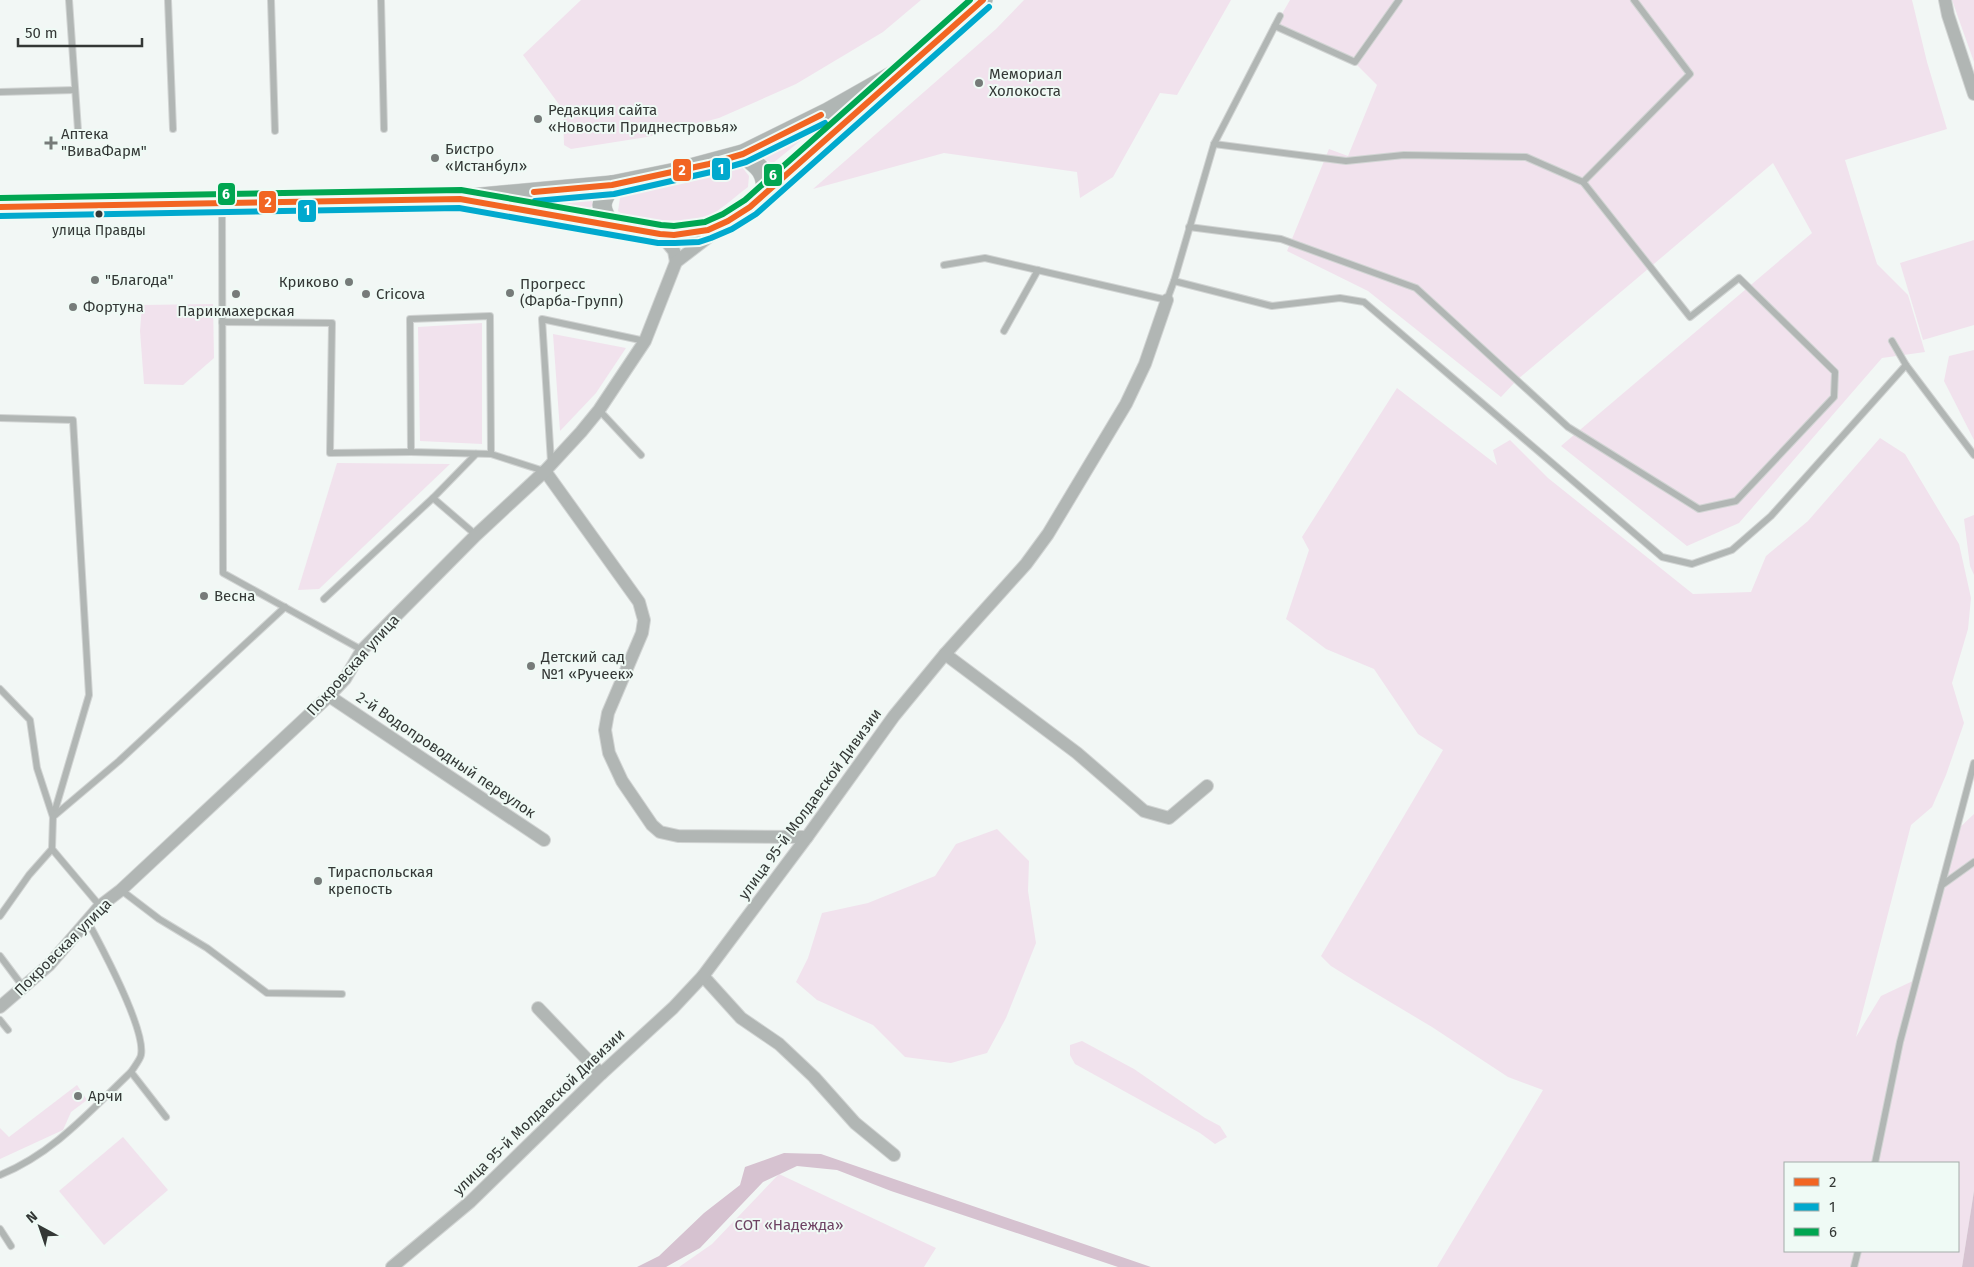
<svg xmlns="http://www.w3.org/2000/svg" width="1974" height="1267" font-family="'Fira Sans',sans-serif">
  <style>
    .green { fill: #f1e2ed; fill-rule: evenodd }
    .water { fill: #d6c2d0 }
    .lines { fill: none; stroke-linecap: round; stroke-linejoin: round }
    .service-casing { stroke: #d1d4d3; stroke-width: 8 }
    .minor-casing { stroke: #d1d4d3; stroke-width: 14 }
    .secondary-casing { stroke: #d1d4d3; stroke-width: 20 }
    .service { stroke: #b1b6b4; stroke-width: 6 }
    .minor { stroke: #b1b6b4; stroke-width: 12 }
    .secondary { stroke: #b0b6b4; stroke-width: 19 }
    .bus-1-casing { stroke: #effaf5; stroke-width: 10 }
    .bus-2-casing { stroke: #effaf5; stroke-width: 10 }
    .bus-3-casing { stroke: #effaf5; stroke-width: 10 }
    .bus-1 { stroke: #f26522; stroke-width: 6 }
    .bus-2 { stroke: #00a9ce; stroke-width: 6 }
    .bus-3 { stroke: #00a651; stroke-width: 6 }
    .poi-dot { fill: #767b79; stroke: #effaf5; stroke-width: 2 }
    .bus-dot { fill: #343836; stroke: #effaf5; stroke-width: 2 }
    .labels { text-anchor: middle; stroke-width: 4; stroke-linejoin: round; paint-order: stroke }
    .bus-label { font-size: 14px; fill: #343836; stroke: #effaf5 }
    .poi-label { font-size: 15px; fill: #343836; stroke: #effaf5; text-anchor: start }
    .street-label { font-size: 15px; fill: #343836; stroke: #effaf5 }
    .park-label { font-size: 15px; fill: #6e4363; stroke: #effaf5 }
    .line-badge { stroke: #effaf5; stroke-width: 2 }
    .badge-label { font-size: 14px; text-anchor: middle; font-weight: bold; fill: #fff }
  </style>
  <rect width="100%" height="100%" fill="#f2f7f5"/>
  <g class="green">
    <polygon points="581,0 921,0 883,32 796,84 719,118 647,137 571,149 564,145 563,110 523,55"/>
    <polygon points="1024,0 1231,0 1177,95 1160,93 1113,177 1080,198 1077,172 944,153 813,189 996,29"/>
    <polygon points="1290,0 1912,0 1927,62 1947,129 1845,160 1877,264 1908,295 1925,352 1882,358 1739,523 1687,546 1561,446 1812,233 1773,163 1517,380 1501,397 1368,291 1287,251 1329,149 1348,156 1377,85 1354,62 1275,26"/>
    <polygon points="1952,0 1974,0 1974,62"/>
    <polygon points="805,137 773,163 765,160 765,155 769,152"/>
    <path d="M 742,167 L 749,176 L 748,187 C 738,194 728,204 717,211 C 688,227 654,219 623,215 L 618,211 L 620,198 L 624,194 Z"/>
    <polygon points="589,198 594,204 588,210 546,203"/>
    <polygon points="1974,240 1974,325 1923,340 1900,263"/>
    <polygon points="213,304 214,358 183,385 144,384 140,331 142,305"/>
    <polygon points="482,323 482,444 420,441 418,327"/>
    <polygon points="553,334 626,348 596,393 560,431"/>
    <polygon points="1974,350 1974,440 1944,381 1949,356"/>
    <path d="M 1397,388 L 1497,465 L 1493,450 L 1510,440 L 1548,478 L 1693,594 L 1751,592 L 1766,556 L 1808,521 L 1880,438 L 1905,454 L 1959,544 L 1971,598 L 1968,629 L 1952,683 L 1964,723 L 1946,775 L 1932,807 L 1911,825 L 1856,1037 L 1881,996 L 1917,979 L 1956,831 L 1974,814 L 1974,1191 L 1962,1267 L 1437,1267 L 1543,1090 L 1508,1077 L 1432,1027 L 1355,981 L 1331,966 L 1321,956 L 1443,750 L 1418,734 L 1374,669 L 1326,649 L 1286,619 L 1309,550 L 1302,537 ZM 1785,1163 L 1958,1163 L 1958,1251 L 1785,1251 Z"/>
    <polygon points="337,463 450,464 319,589 298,590"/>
    <polygon points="1974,515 1974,575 1970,566 1964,519"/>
    <polygon points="997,829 1029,861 1028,891 1036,943 1006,1018 987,1053 951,1063 905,1057 873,1025 817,1000 796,982 808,958 822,913 868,903 935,876 956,844"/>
    <polygon points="1082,1041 1134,1069 1205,1118 1220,1126 1227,1137 1215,1144 1200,1133 1075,1064 1070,1055 1070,1045"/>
    <polygon points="77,1085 87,1100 71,1112 63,1130 0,1159 0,1128 9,1137"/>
    <polygon points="123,1137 168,1190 104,1245 59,1191"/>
    <polygon points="779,1174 936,1248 924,1267 679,1267 712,1244"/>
  </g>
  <g class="water">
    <polygon points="784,1153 821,1154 1151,1267 1118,1267 891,1191 837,1170 797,1166 763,1182 700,1248 666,1267 637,1267 659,1256 704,1213 740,1185 745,1167"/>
    <polygon points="1974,1191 1974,1267 1962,1267"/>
  </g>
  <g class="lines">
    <g class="service-casing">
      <g id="service">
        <polyline points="69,0 78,130"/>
        <polyline points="168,0 173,129"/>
        <polyline points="271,0 275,131"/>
        <polyline points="381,0 384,129"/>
        <polyline points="1275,26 1355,62 1399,0"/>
        <polyline points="0,92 75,90"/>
        <polyline points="1583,182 1690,74 1634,0"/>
        <polyline points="222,204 223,573 362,650"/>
        <polyline points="1189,227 1281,239 1416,288 1568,427 1699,509 1736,501 1834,397 1835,372 1739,278 1690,317 1583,182 1526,157 1404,155 1346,161 1214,144"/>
        <polyline points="944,265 985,258 1167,300 1174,281 1272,306 1340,298 1364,302 1662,557 1692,564 1732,550 1771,516 1906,365"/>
        <polyline points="1174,281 1214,144 1280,16"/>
        <polyline points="222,322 332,323 330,453 411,452"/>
        <polyline points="1004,331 1038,270"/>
        <polyline points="1892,341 1906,365 1974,455"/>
        <polyline points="599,410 641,455"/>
        <polyline points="0,418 73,420 89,695 53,817"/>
        <polyline points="491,454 490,316 410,319 411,452 491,454 544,471"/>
        <polyline points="551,462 542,319 645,341"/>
        <polyline points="433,498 476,454"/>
        <polyline points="324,599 433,498 476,535"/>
        <polyline points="0,689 30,720 37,768 53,817 52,849 100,906"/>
        <polyline points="54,816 119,761 285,607"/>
        <polyline points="1942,885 1974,862"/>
        <polyline points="121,890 159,919 207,948 267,993 342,994"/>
        <polyline points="0,916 29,875 52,849"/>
        <path d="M 87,920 C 101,946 146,1029 141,1055 C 140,1060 134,1067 131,1072 L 166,1117"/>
        <polyline points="0,956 24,988"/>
        <polyline points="0,1020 8,1030"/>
        <polyline points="1875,1163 1900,1042 1974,763"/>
        <path d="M 0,1175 C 54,1153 90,1111 131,1072"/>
        <polyline points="0,1229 11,1246"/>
        <polyline points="1854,1267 1858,1251"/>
      </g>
    </g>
    <g class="minor-casing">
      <g id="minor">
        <polyline points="1945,0 1948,15 1974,94"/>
        <polyline points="660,234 674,251 676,262"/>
        <polyline points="545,471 639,602 644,620 642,633 608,713 605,730 609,753 622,781 652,825 660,832 678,836 807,837"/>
        <polyline points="945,654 1077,753 1144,811 1169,818 1207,786"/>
        <polyline points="329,696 544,840"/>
        <polyline points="703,976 741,1018 779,1044 814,1077 855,1123 894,1155"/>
        <polyline points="0,1007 49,965 100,906 121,890 329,696 345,679 362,650 476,535 545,471 581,432 599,410 645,341 676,262 715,232"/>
        <polyline points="538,1008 601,1074"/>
        <polyline points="392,1267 470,1202 601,1074 673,1008 703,976 807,837 894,716 945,654 1026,564 1048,534 1126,404 1145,364 1167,300"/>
      </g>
    </g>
    <g class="secondary-casing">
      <g id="secondary">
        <polyline points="902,72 983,0"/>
        <path d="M 743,154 C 760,167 766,171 766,193"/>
        <path d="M 483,203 C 528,211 574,220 619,227 C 643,231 671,239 695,234 C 716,230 733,219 750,207 L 882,91"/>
        <polyline points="0,207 460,199 612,185 676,172 743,154 828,112 911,65"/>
        <path d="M 611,226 C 599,207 599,203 612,185"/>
      </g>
    </g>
    <use href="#service" class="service"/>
    <use href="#minor" class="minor"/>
    <use href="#secondary" class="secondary"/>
    <g class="bus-1-casing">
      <g id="bus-1">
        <polyline points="534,192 612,185 709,164 743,154 821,115"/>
        <polyline points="0,207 460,199 660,234 674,235 708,230 728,221 750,207 983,0"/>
      </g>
    </g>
    <g class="bus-2-casing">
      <g id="bus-2">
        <polyline points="535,201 614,194 711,172 746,162 825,123"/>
        <polyline points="0,216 459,208 658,243 675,243 699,242 711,238 732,229 756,214 989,7"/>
      </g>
    </g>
    <g class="bus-3-casing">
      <polyline id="bus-3" points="0,198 461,190 661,225 674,226 705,222 723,214 745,200 970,0"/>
    </g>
    <use href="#bus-1" class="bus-1"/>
    <use href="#bus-2" class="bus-2"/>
    <use href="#bus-3" class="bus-3"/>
  </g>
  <g class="poi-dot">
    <circle cx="979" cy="83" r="5"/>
    <circle cx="538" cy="119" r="5"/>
    <path d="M48.5 135.5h5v5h5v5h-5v5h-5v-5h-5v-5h5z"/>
    <circle cx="435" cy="158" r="5"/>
    <circle cx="95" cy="280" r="5"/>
    <circle cx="349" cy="282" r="5"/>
    <circle cx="510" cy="293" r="5"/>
    <circle cx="236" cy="294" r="5"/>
    <circle cx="366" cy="294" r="5"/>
    <circle cx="73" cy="307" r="5"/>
    <circle cx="204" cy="596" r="5"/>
    <circle cx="531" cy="666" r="5"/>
    <circle cx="318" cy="881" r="5"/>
    <circle cx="78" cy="1096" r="5"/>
  </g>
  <circle class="bus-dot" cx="99" cy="214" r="4.5"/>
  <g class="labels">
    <g class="bus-label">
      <text x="99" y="235">улица Правды</text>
    </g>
    <g class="poi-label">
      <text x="989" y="79">Мемориал<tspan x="989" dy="17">Холокоста</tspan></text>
      <text x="548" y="115">Редакция сайта<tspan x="548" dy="17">«Новости Приднестровья»</tspan></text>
      <text x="61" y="139">Аптека<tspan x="61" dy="17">"ВиваФарм"</tspan></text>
      <text x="445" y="154">Бистро<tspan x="445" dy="17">«Истанбул»</tspan></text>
      <text x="105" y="285">"Благода"</text>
      <text x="339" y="287" text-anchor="end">Криково</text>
      <text x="520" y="289">Прогресс<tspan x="520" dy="17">(Фарба-Групп)</tspan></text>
      <text x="376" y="299">Cricova</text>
      <text x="83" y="312">Фортуна</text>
      <text x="236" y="316" text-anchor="middle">Парикмахерская</text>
      <text x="214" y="601">Весна</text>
      <text x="541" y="662">Детский сад<tspan x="541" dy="17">№1 «Ручеек»</tspan></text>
      <text x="328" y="877">Тираспольская<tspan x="328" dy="17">крепость</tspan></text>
      <text x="88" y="1101">Арчи</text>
    </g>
    <g class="street-label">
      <text transform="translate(353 665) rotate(-48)" y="5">Покровская улица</text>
      <text transform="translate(446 755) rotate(34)" y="5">2-й Водопроводный переулок</text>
      <text transform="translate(810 804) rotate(-54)" y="5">улица 95-й Молдавской Дивизии</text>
      <text transform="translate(63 947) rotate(-45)" y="5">Покровская улица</text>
      <text transform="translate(539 1112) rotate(-44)" y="5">улица 95-й Молдавской Дивизии</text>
    </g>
    <g class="park-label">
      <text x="789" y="1230">СОТ «Надежда»</text>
    </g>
  </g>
  <g class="line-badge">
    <rect x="711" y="157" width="20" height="24" rx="5" fill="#00a9ce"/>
    <rect x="672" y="158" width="20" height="24" rx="5" fill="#f26522"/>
    <rect x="763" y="163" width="20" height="24" rx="5" fill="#00a651"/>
    <rect x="217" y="182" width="19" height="24" rx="5" fill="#00a651"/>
    <rect x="258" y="190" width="19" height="24" rx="5" fill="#f26522"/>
    <rect x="297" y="199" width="20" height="24" rx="5" fill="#00a9ce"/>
  </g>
  <g class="badge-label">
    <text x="721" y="174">1</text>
    <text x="682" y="175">2</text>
    <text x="773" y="180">6</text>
    <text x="226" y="199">6</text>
    <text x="268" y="207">2</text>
    <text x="307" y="215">1</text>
  </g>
  <rect x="1784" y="1162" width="175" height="90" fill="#effaf5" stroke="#a4aca9"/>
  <rect x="1794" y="1178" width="25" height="8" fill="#f26522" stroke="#a4aca9"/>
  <text x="1829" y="1187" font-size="15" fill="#343836">2</text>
  <rect x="1794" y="1203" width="25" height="8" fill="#00a9ce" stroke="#a4aca9"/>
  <text x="1829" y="1212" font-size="15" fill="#343836">1</text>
  <rect x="1794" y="1228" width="25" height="8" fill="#00a651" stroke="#a4aca9"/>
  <text x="1829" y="1237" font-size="15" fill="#343836">6</text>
  <g transform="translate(40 1227) rotate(320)" stroke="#effaf5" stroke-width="4" paint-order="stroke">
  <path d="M0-4L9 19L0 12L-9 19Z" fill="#343836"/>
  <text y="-8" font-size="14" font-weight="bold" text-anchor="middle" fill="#343836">N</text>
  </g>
  <path d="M18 38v8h124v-8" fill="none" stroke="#343836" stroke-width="2.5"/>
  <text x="25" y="38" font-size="15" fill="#343836" stroke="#effaf5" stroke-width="4" paint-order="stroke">50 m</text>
</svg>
